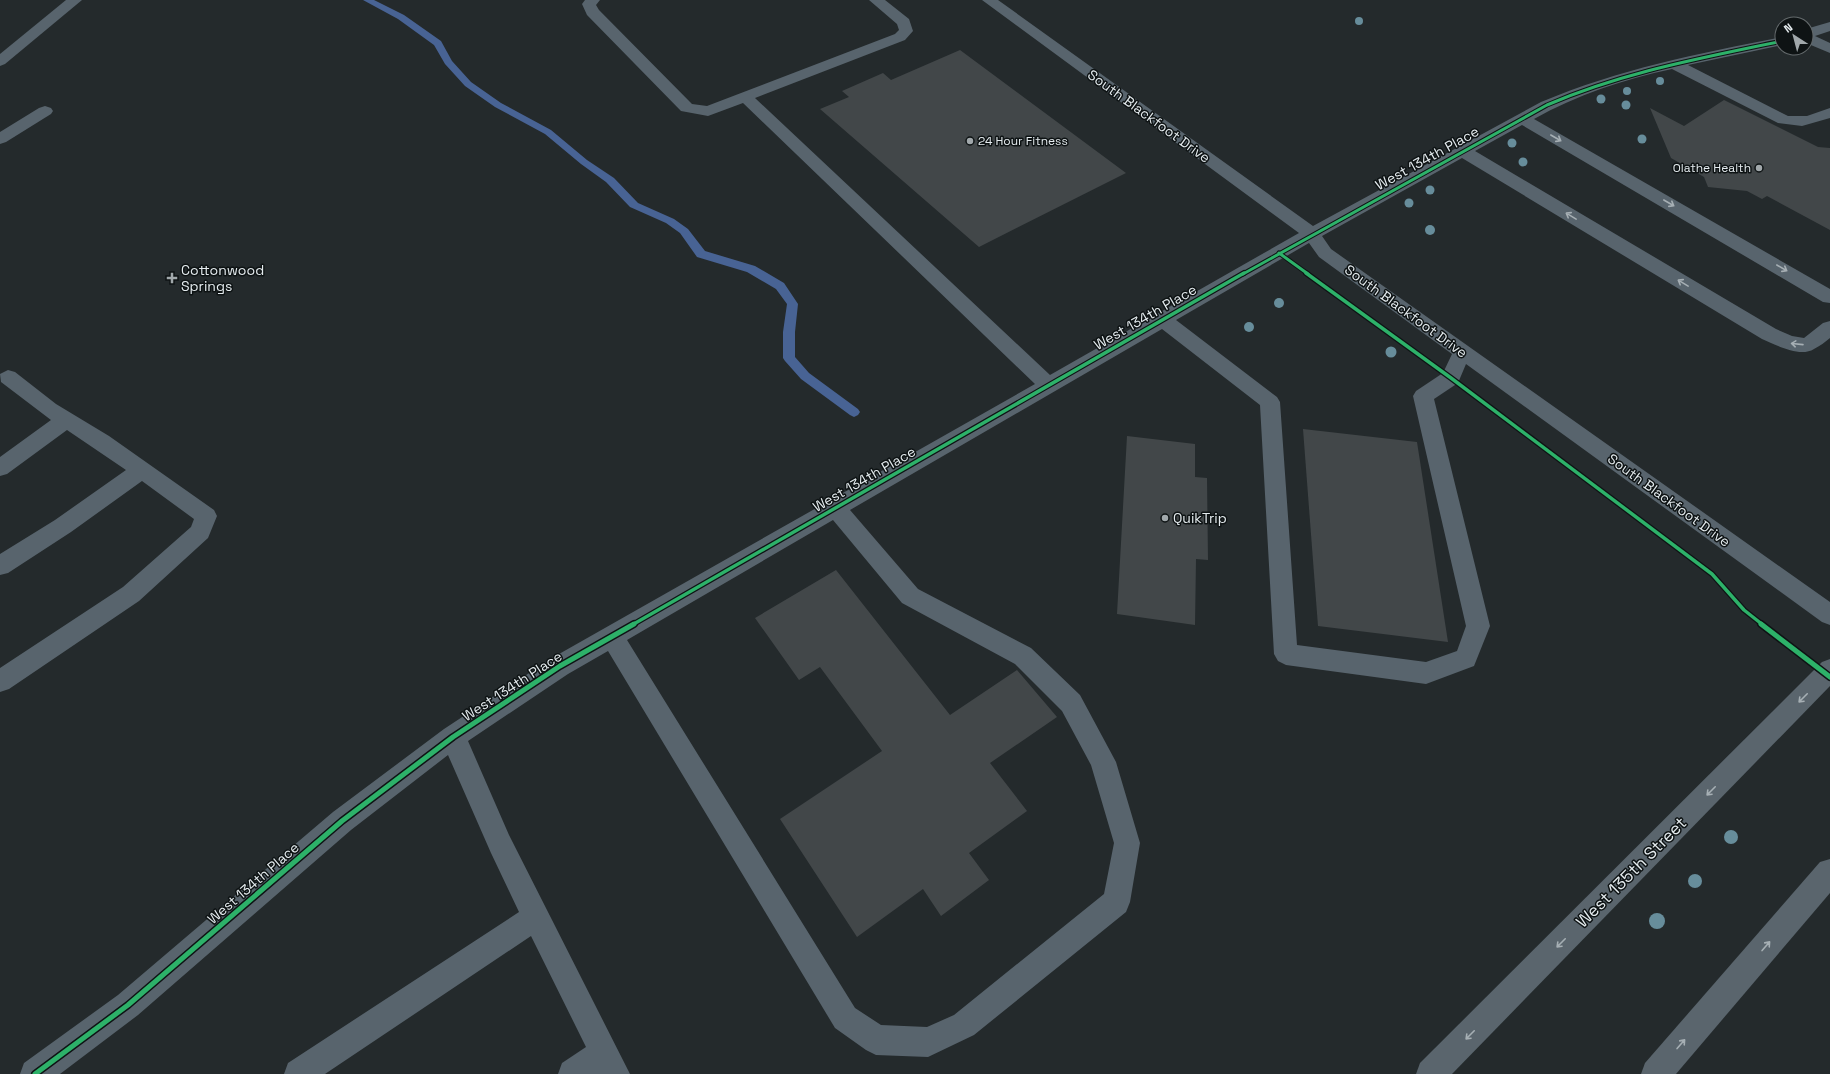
<svg xmlns="http://www.w3.org/2000/svg" width="1830" height="1074" font-family="'Space Grotesk',sans-serif">
  <style>
    .lines { fill: none; stroke-linecap: round; stroke-linejoin: round }
    .stream { fill: #486394; fill-rule: evenodd }
    .building { fill: #424749 }
    .minor { fill: #58646d; fill-rule: evenodd }
    .major { fill: #5a656d; fill-rule: evenodd }
    .cycleway-far2-casing { stroke: #0e1314; stroke-width: 5 }
    .cycleway-far1-casing { stroke: #0e1314; stroke-width: 6 }
    .cycleway-casing { stroke: #0e1314; stroke-width: 8 }
    .cycleway-far2 { stroke: #2db169; stroke-width: 3 }
    .cycleway-far1 { stroke: #2db169; stroke-width: 3.5 }
    .cycleway { stroke: #2db169; stroke-width: 5 }
    .tree { fill: #678d9b }
    .oneway { stroke: #a6afb4 }
    .poi-dot { fill: #a1a8ab; stroke: #0e1314; stroke-width: 1.5 }
    .labels { text-anchor: middle; stroke-width: 3; stroke-linejoin: round; paint-order: stroke }
    .far-poi-label { font-size: 12px; fill: #e5ecef; stroke: #0e1314; text-anchor: start }
    .street-label { font-size: 14px; fill: #e5ecef; stroke: #0e1314 }
    .poi-label { font-size: 14px; fill: #e5ecef; stroke: #0e1314; text-anchor: start }
    .near-street-label { font-size: 17px; fill: #e5ecef; stroke: #0e1314 }
  </style>
  <rect width="100%" height="100%" fill="#242a2c"/>
  <g class="lines">
    <polygon class="stream" points="363,0 374,0 404,15 441,41 452,61 471,82 501,103 551,130 587,160 614,178 638,203 674,219 688,229 705,251 755,266 784,283 798,304 795,332 795,357 809,373 858,409 860,412 858,415 854,417 850,415 801,379 785,361 783,358 783,332 787,304 776,289 747,272 697,257 680,233 666,223 630,207 606,182 581,164 545,134 495,107 465,86 445,64 434,45 398,19"/>
  </g>
  <g class="building">
    <polygon points="960,50 1126,173 979,247 820,109 849,97 842,91 883,73 891,80"/>
    <polygon points="1724,100 1818,147 1830,148 1830,230 1767,196 1762,199 1747,191 1708,187 1704,177 1671,158 1650,108 1684,126"/>
    <polygon points="1303,429 1417,442 1448,642 1318,626"/>
    <polygon points="1127,436 1195,444 1195,477 1207,478 1208,560 1196,559 1195,625 1117,614"/>
    <polygon points="836,570 950,715 1017,670 1057,717 990,763 1027,811 969,853 989,880 941,916 923,889 857,937 780,819 882,751 820,667 799,680 755,618"/>
  </g>
  <g class="lines">
    <g class="minor">
      <polygon points="66,0 82,0 5,64 0,66 0,54"/>
      <path d="M 585,0 L 600,0 L 596,5 L 599,10 L 692,104 L 707,106 L 895,34 L 899,30 L 897,24 L 869,0 L 885,0 L 909,19 L 913,31 L 905,40 L 755,98 L 1050,375 L 1299,233 L 982,0 L 998,0 L 1313,226 L 1541,102 C 1619,69 1700,53 1782,37 L 1782,45 L 1688,65 L 1788,116 L 1807,116 L 1830,108 L 1830,118 L 1802,126 L 1778,123 L 1672,69 C 1624,79 1577,95 1534,119 L 1830,289 L 1830,303 L 1823,302 L 1522,125 L 1475,151 L 1776,329 L 1792,336 L 1804,338 L 1823,323 L 1830,321 L 1830,338 C 1825,342 1820,346 1814,349 C 1800,358 1776,345 1762,339 L 1462,158 L 1322,236 L 1331,249 L 1830,602 L 1830,625 L 1822,622 L 1466,364 L 1458,383 L 1434,399 L 1490,626 L 1474,666 L 1426,684 L 1286,665 L 1278,661 L 1274,654 L 1260,405 L 1162,329 L 850,510 L 918,589 L 1031,648 L 1080,695 L 1116,762 L 1140,843 L 1130,902 L 1126,912 L 974,1035 L 928,1057 L 876,1055 L 866,1050 L 835,1028 L 608,651 L 568,674 L 468,741 L 509,835 L 630,1074 L 558,1074 L 562,1063 L 586,1047 L 531,936 L 325,1074 L 284,1074 L 288,1063 L 519,912 L 491,853 L 448,755 L 351,830 L 138,1015 L 60,1074 L 20,1074 L 24,1063 L 118,995 L 333,812 L 444,729 L 552,658 L 1035,384 L 743,103 L 708,116 L 681,111 L 587,15 L 582,4 ZM 1309,243 L 1319,257 L 1452,354 L 1443,373 L 1416,391 L 1413,396 L 1466,626 L 1457,651 L 1426,662 L 1297,645 L 1280,402 L 1277,397 L 1176,320 ZM 833,520 L 902,603 L 1015,664 L 1062,711 L 1091,765 L 1114,843 L 1104,894 L 954,1015 L 927,1027 L 881,1025 L 855,1008 L 627,640 Z"/>
      <polygon points="1830,22 1830,31 1815,36 1830,43 1830,53 1806,43 1806,29"/>
      <polygon points="45,106 51,108 53,111 51,114 6,142 0,144 0,132 39,108"/>
      <polygon points="8,370 15,372 56,404 109,436 214,510 217,516 208,538 139,601 9,689 0,692 0,668 123,587 191,527 194,519 142,481 71,532 8,573 0,575 0,554 55,520 126,470 67,430 7,474 0,476 0,457 51,420 1,382 0,374"/>
    </g>
    <g class="major">
      <polygon points="1830,659 1830,686 1452,1074 1416,1074 1420,1063 1822,662"/>
      <polygon points="1830,859 1830,893 1676,1074 1641,1074 1645,1063 1820,862"/>
    </g>
    <g class="cycleway-far2-casing">
      <g id="cycleway-far2">
        <polyline points="1279,253 1308,274"/>
        <path d="M 1243,274 L 1547,105 C 1623,72 1702,58 1782,41"/>
      </g>
    </g>
    <g class="cycleway-far1-casing">
      <g id="cycleway-far1">
        <polyline points="1306,273 1451,378 1712,574 1744,610 1763,625"/>
        <polyline points="632,625 1244,273"/>
      </g>
    </g>
    <g class="cycleway-casing">
      <g id="cycleway">
        <polyline points="1761,624 1830,677"/>
        <polyline points="35,1074 128,1005 342,821 453,737 560,666 634,624"/>
      </g>
    </g>
    <use href="#cycleway-far2" class="cycleway-far2"/>
    <use href="#cycleway-far1" class="cycleway-far1"/>
    <use href="#cycleway" class="cycleway"/>
  </g>
  <g class="tree">
    <circle cx="1359" cy="21" r="4"/>
    <circle cx="1660" cy="81" r="4"/>
    <circle cx="1627" cy="91" r="4"/>
    <circle cx="1601" cy="99" r="4.5"/>
    <circle cx="1626" cy="105" r="4.5"/>
    <circle cx="1642" cy="139" r="4.5"/>
    <circle cx="1512" cy="143" r="4.5"/>
    <circle cx="1523" cy="162" r="4.5"/>
    <circle cx="1430" cy="190" r="4.5"/>
    <circle cx="1409" cy="203" r="4.5"/>
    <circle cx="1430" cy="230" r="5"/>
    <circle cx="1279" cy="303" r="5"/>
    <circle cx="1249" cy="327" r="5"/>
    <circle cx="1391" cy="352" r="5.5"/>
    <circle cx="1731" cy="837" r="7"/>
    <circle cx="1695" cy="881" r="7"/>
    <circle cx="1657" cy="921" r="8"/>
  </g>
  <defs><path id="oneway-shaft" d="M-6 0H5M1.5-3L5.5 0L1.5 3" fill="none" stroke-width="1.6" stroke-linecap="round" stroke-linejoin="round"/></defs>
  <g class="oneway">
    <use href="#oneway-shaft" transform="translate(1556 138) rotate(30)"/>
    <use href="#oneway-shaft" transform="translate(1669 203) rotate(30)"/>
    <use href="#oneway-shaft" transform="translate(1571 216) rotate(-149)"/>
    <use href="#oneway-shaft" transform="translate(1782 268) rotate(30)"/>
    <use href="#oneway-shaft" transform="translate(1683 283) rotate(-149)"/>
    <use href="#oneway-shaft" transform="translate(1797 344) rotate(-174)"/>
    <use href="#oneway-shaft" transform="translate(1803 698) rotate(135)"/>
    <use href="#oneway-shaft" transform="translate(1711 791) rotate(135)"/>
    <use href="#oneway-shaft" transform="translate(1561 943) rotate(135)"/>
    <use href="#oneway-shaft" transform="translate(1766 946) rotate(-49)"/>
    <use href="#oneway-shaft" transform="translate(1470 1035) rotate(135)"/>
    <use href="#oneway-shaft" transform="translate(1681 1044) rotate(-49)"/>
  </g>
  <g class="poi-dot">
    <circle cx="970" cy="141" r="4"/>
    <circle cx="1759" cy="168" r="4"/>
    <path d="M170 272h4v4h4v4h-4v4h-4v-4h-4v-4h4z"/>
    <circle cx="1165" cy="518" r="4"/>
  </g>
  <g class="labels">
    <g class="far-poi-label">
      <text x="978" y="145">24 Hour Fitness</text>
      <text x="1751" y="172" text-anchor="end">Olathe Health</text>
    </g>
    <g class="street-label">
      <text transform="translate(1149 116) rotate(36)" y="5">South Blackfoot Drive</text>
      <text transform="translate(1427 158) rotate(-29)" y="5">West 134th Place</text>
      <text transform="translate(1406 311) rotate(36)" y="5">South Blackfoot Drive</text>
      <text transform="translate(1145 317) rotate(-30)" y="5">West 134th Place</text>
      <text transform="translate(864 479) rotate(-30)" y="5">West 134th Place</text>
      <text transform="translate(1669 500) rotate(36)" y="5">South Blackfoot Drive</text>
      <text transform="translate(512 686) rotate(-33)" y="5">West 134th Place</text>
      <text transform="translate(253 883) rotate(-41)" y="5">West 134th Place</text>
    </g>
    <g class="poi-label">
      <text x="181" y="275">Cottonwood<tspan x="181" dy="16">Springs</tspan></text>
      <text x="1173" y="523">QuikTrip</text>
    </g>
    <g class="near-street-label">
      <text transform="translate(1631 872) rotate(-45)" y="6">West 135th Street</text>
    </g>
  </g>
  <g transform="translate(1794 36) rotate(324)"><circle r="19" fill="#0e1314" stroke="#646a6c"/>
  <path d="M0-3L7 15L0 10L-7 15Z" fill="#a1a8ab"/>
  <text y="-6" font-size="11" font-weight="bold" text-anchor="middle" fill="#e5ecef">N</text>
  </g>
</svg>
